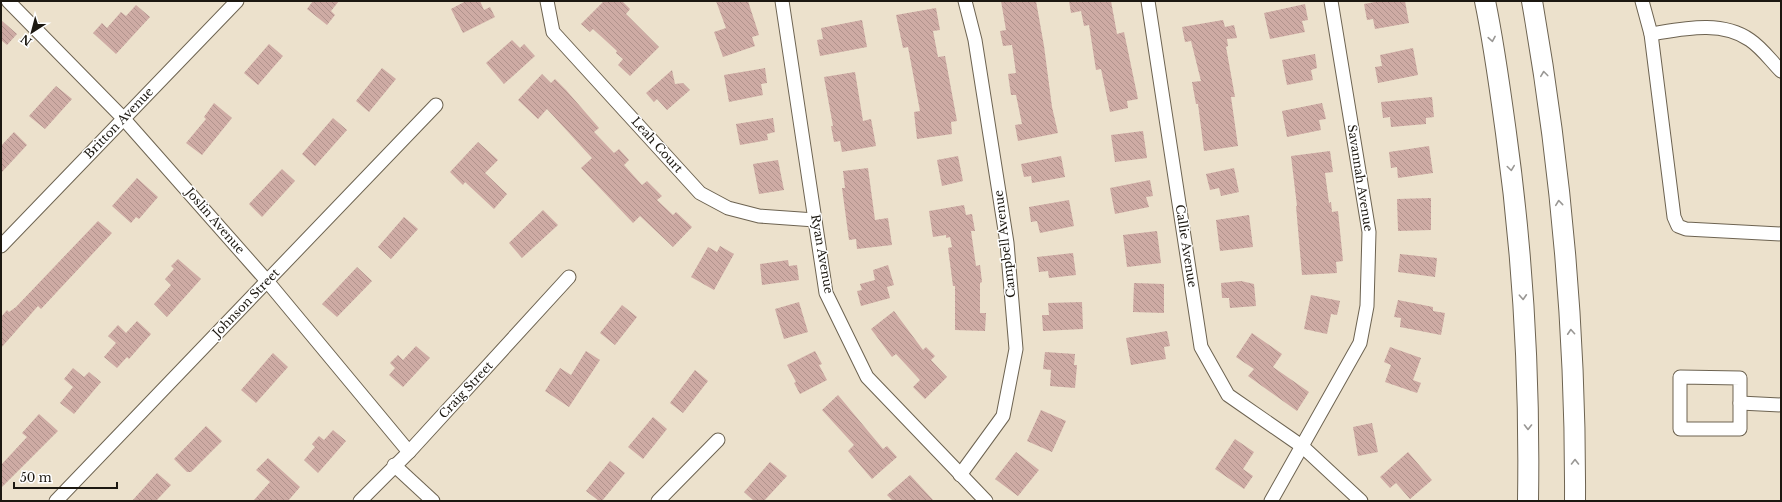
<svg xmlns="http://www.w3.org/2000/svg" width="1782" height="502" font-family="'Libre Baskerville',serif">
  <style>
    .building { fill: url(#building-back-hatch) }
    .lines { fill: none; stroke-linecap: round; stroke-linejoin: round }
    .minor-casing { stroke: #6d6351; stroke-width: 15 }
    .highway-casing { stroke: #6d6351; stroke-width: 22 }
    .minor { stroke: #fff; stroke-width: 13 }
    .highway { stroke: #fff; stroke-width: 20 }
    .oneway { stroke: #999794 }
    .labels { text-anchor: middle; stroke-width: 3; stroke-linejoin: round; paint-order: stroke }
    .street-label { font-size: 12px; fill: #1c1811; stroke: #fff }
  </style>
  <defs>
    <pattern id="building-back-hatch" width="6" height="6" patternUnits="userSpaceOnUse"><rect width="6" height="6" fill="#ceaba4"/><path d="M-1 5l2 2M0 0l6 6M5-1l2 2" fill="none" stroke="#b0928c"/></pattern>
  </defs>
  <rect width="100%" height="100%" fill="#ece1cc"/>
  <g class="building">
    <polygon points="313,1 339,1 331,11 335,15 327,25 307,9"/>
    <polygon points="466,1 480,1 484,10 490,7 495,17 463,33 451,9"/>
    <polygon points="604,1 622,1 630,9 626,14 659,47 630,76 618,65 623,59 616,53 617,51 593,29 590,32 581,24"/>
    <polygon points="716,1 748,1 759,35 752,37 755,46 723,57 714,32 726,28"/>
    <polygon points="1001,1 1036,1 1044,46 1052,107 1058,133 1018,141 1015,125 1022,124 1016,95 1011,95 1008,74 1016,73 1012,45 1003,46 1000,31 1006,30"/>
    <polygon points="1069,1 1111,1 1117,34 1124,32 1138,99 1127,101 1128,108 1110,112 1101,69 1096,70 1089,25 1084,26 1081,11 1071,13"/>
    <polygon points="1380,1 1405,1 1409,23 1375,29 1373,19 1367,20 1364,4"/>
    <polygon points="1305,4 1308,20 1302,21 1305,32 1270,39 1264,13"/>
    <polygon points="136,5 150,17 116,54 93,33 102,23 107,28 121,12 126,16"/>
    <polygon points="936,8 940,30 933,31 938,57 945,56 957,121 951,122 952,134 917,139 914,112 920,111 908,47 903,48 896,15"/>
    <polygon points="1,20 17,34 7,45 1,40"/>
    <polygon points="862,20 867,47 820,56 817,40 823,39 821,28"/>
    <polygon points="1223,20 1225,27 1234,25 1237,38 1227,39 1228,46 1226,47 1235,97 1231,97 1238,146 1204,151 1198,104 1196,104 1192,82 1201,81 1191,41 1185,42 1182,27"/>
    <polygon points="512,40 520,48 524,44 535,56 504,84 486,63"/>
    <polygon points="269,44 283,56 258,85 244,73"/>
    <polygon points="1413,48 1418,75 1378,83 1375,67 1382,66 1380,55"/>
    <polygon points="1315,54 1317,68 1311,70 1313,80 1287,85 1282,60"/>
    <polygon points="382,68 396,79 369,112 356,101"/>
    <polygon points="765,68 767,83 761,84 763,95 729,102 724,75"/>
    <polygon points="672,70 675,84 683,83 690,90 667,110 657,99 654,102 646,93"/>
    <polygon points="855,72 863,121 871,119 876,146 842,152 840,141 834,142 831,126 833,126 824,77"/>
    <polygon points="542,74 551,83 555,79 566,90 599,128 594,132 614,153 619,149 629,160 624,165 642,185 647,181 662,196 657,200 673,215 676,212 692,227 673,247 640,216 633,223 581,168 592,158 547,109 538,119 518,100"/>
    <polygon points="56,86 72,99 45,129 29,116"/>
    <polygon points="1432,97 1434,117 1426,118 1426,124 1391,127 1390,117 1383,118 1381,102"/>
    <polygon points="214,103 232,118 202,155 186,143 206,119 204,117"/>
    <polygon points="1322,103 1326,119 1319,120 1321,130 1287,137 1282,111"/>
    <polygon points="333,118 347,130 315,166 302,154"/>
    <polygon points="773,118 775,132 767,134 768,140 740,145 736,124"/>
    <polygon points="1143,131 1147,158 1115,162 1111,135"/>
    <polygon points="14,132 27,145 1,173 1,146"/>
    <polygon points="478,142 498,160 485,173 507,194 494,209 465,182 463,185 450,172"/>
    <polygon points="1429,146 1433,173 1398,178 1397,167 1391,168 1389,152"/>
    <polygon points="1330,151 1333,172 1325,173 1329,203 1331,202 1332,212 1338,211 1343,261 1336,262 1337,273 1302,275 1296,206 1297,206 1291,156"/>
    <polygon points="958,156 963,181 942,186 937,160"/>
    <polygon points="1061,156 1065,177 1032,183 1031,176 1024,177 1021,164"/>
    <polygon points="778,160 784,190 759,194 753,164"/>
    <polygon points="868,168 875,220 888,218 892,245 857,249 856,239 849,240 842,188 845,188 843,171"/>
    <polygon points="1234,168 1239,192 1221,196 1219,188 1210,190 1206,174"/>
    <polygon points="282,169 295,181 262,217 249,204"/>
    <polygon points="137,178 158,197 139,219 136,217 131,223 112,206"/>
    <polygon points="1150,180 1153,196 1146,197 1149,207 1115,214 1110,188"/>
    <polygon points="1431,198 1431,230 1398,231 1397,199"/>
    <polygon points="1069,200 1074,226 1040,233 1037,221 1031,222 1029,207"/>
    <polygon points="964,205 966,215 972,214 975,231 971,231 976,266 980,265 982,282 980,283 980,313 986,313 985,331 955,330 955,286 953,286 948,248 952,247 950,237 946,238 946,235 933,237 929,211"/>
    <polygon points="543,210 558,225 522,258 509,243"/>
    <polygon points="1249,215 1253,247 1220,251 1216,220"/>
    <polygon points="404,217 418,229 391,259 378,247"/>
    <polygon points="98,221 112,233 41,309 38,306 1,348 1,317 7,310 9,312 16,307"/>
    <polygon points="1157,231 1161,263 1127,267 1123,235"/>
    <polygon points="720,246 734,254 714,290 691,277 708,247 717,252"/>
    <polygon points="1073,253 1076,275 1049,278 1048,271 1039,272 1037,257"/>
    <polygon points="1400,254 1437,258 1435,277 1398,272"/>
    <polygon points="178,259 201,279 167,317 154,304 171,285 165,279 174,269 171,266"/>
    <polygon points="788,260 789,266 797,265 799,280 762,285 760,264"/>
    <polygon points="888,265 894,285 887,287 890,298 861,306 857,291 862,290 860,284 875,280 873,270"/>
    <polygon points="357,267 372,281 337,317 322,304"/>
    <polygon points="1241,281 1254,284 1256,306 1230,308 1229,298 1222,298 1221,283"/>
    <polygon points="1134,283 1164,284 1164,313 1133,312"/>
    <polygon points="1311,295 1340,301 1337,315 1331,314 1327,334 1304,329"/>
    <polygon points="1398,300 1433,307 1433,311 1445,313 1441,335 1400,327 1401,318 1394,317"/>
    <polygon points="799,302 808,332 784,339 775,309"/>
    <polygon points="1082,302 1083,329 1043,331 1042,315 1049,315 1048,303"/>
    <polygon points="622,305 637,317 615,345 600,333"/>
    <polygon points="894,311 923,350 926,347 935,356 931,360 947,377 925,399 913,387 920,380 896,354 892,357 871,329"/>
    <polygon points="137,321 151,334 129,359 127,357 117,368 104,357 116,343 108,336 118,325 126,333"/>
    <polygon points="1167,331 1170,346 1164,347 1166,359 1131,365 1126,338"/>
    <polygon points="1252,333 1282,354 1273,367 1309,392 1297,411 1248,376 1254,369 1236,357"/>
    <polygon points="416,346 430,358 403,387 389,375 395,368 390,363 398,355 403,360"/>
    <polygon points="1390,347 1421,358 1413,380 1421,383 1417,393 1385,382 1391,365 1384,362"/>
    <polygon points="586,351 600,360 569,407 545,391 560,368 571,375"/>
    <polygon points="815,351 822,364 819,365 827,380 800,394 794,383 796,382 787,365"/>
    <polygon points="1045,352 1075,354 1074,365 1077,365 1075,388 1050,386 1051,370 1043,369"/>
    <polygon points="273,353 288,367 256,403 241,390"/>
    <polygon points="73,368 84,377 89,372 101,382 74,414 60,403 73,387 64,379"/>
    <polygon points="695,370 708,381 683,413 670,403"/>
    <polygon points="838,395 883,449 887,446 897,457 872,479 848,451 854,445 822,410"/>
    <polygon points="1041,410 1066,421 1052,452 1027,441"/>
    <polygon points="39,414 58,431 1,488 1,465 27,437 22,433"/>
    <polygon points="653,417 667,429 643,459 628,447"/>
    <polygon points="1372,423 1378,452 1358,456 1353,427"/>
    <polygon points="206,426 222,441 191,472 187,472 174,459"/>
    <polygon points="333,430 346,441 318,473 304,460 315,447 312,444 319,436 324,440"/>
    <polygon points="1235,439 1254,452 1243,469 1253,476 1244,489 1215,469"/>
    <polygon points="1016,452 1039,470 1018,496 995,479"/>
    <polygon points="1408,452 1432,480 1410,499 1396,483 1390,488 1380,477"/>
    <polygon points="268,458 300,487 288,501 253,501 270,482 256,470"/>
    <polygon points="610,461 625,473 602,501 599,501 586,491"/>
    <polygon points="770,462 787,476 764,501 754,501 744,492"/>
    <polygon points="157,473 171,485 156,501 132,501"/>
    <polygon points="910,475 934,501 893,501 887,495"/>
  </g>
  <g class="lines">
    <g class="minor-casing">
      <g id="minor">
        <polyline points="8,1 123,118 267,281 409,452"/>
        <polyline points="547,1 553,32 700,193 728,208 759,216 815,220"/>
        <polyline points="782,1 826,293 867,377 986,501"/>
        <polyline points="1148,1 1201,347 1228,395 1303,447 1361,501"/>
        <polyline points="1642,1 1651,34 1674,217 1678,226 1686,229 1781,234"/>
        <path d="M 1651,34 C 1683,29 1721,20 1750,40 C 1762,48 1771,61 1781,71"/>
        <polyline points="1,246 237,1"/>
        <polygon points="1680,377 1740,378 1740,429 1680,429"/>
        <polyline points="1740,403 1781,405"/>
        <polyline points="394,465 433,501"/>
        <polyline points="960,475 1003,416 1016,349 1007,243 975,40 965,1"/>
        <polyline points="56,501 436,105"/>
        <polyline points="360,501 409,452 569,277"/>
        <polyline points="658,501 718,440"/>
        <polyline points="1271,501 1360,343 1367,306 1369,232 1331,1"/>
      </g>
    </g>
    <g class="highway-casing">
      <g id="highway">
        <path d="M 1485,1 C 1494,44 1500,89 1506,133 C 1523,255 1530,378 1528,501"/>
        <path d="M 1532,1 C 1561,166 1576,334 1575,501"/>
      </g>
    </g>
    <use href="#minor" class="minor"/>
    <use href="#highway" class="highway"/>
  </g>
  <defs><path id="oneway-chevron" d="M-2-3.5L2.5 0L-2 3.5" fill="none" stroke-width="1.6" stroke-linecap="round" stroke-linejoin="round"/></defs>
  <g class="oneway">
    <use href="#oneway-chevron" transform="translate(1492 39) rotate(80)"/>
    <use href="#oneway-chevron" transform="translate(1544 74) rotate(-97)"/>
    <use href="#oneway-chevron" transform="translate(1511 168) rotate(82)"/>
    <use href="#oneway-chevron" transform="translate(1559 203) rotate(-96)"/>
    <use href="#oneway-chevron" transform="translate(1523 297) rotate(87)"/>
    <use href="#oneway-chevron" transform="translate(1571 332) rotate(-94)"/>
    <use href="#oneway-chevron" transform="translate(1528 427) rotate(90)"/>
    <use href="#oneway-chevron" transform="translate(1575 462) rotate(-90)"/>
  </g>
  <g class="labels">
    <g class="street-label">
      <text transform="translate(119 123) rotate(-46)" y="4">Britton Avenue</text>
      <text transform="translate(657 145) rotate(48)" y="4">Leah Court</text>
      <text transform="translate(1360 178) rotate(81)" y="4">Savannah Avenue</text>
      <text transform="translate(215 221) rotate(49)" y="4">Joslin Avenue</text>
      <text transform="translate(1005 244) rotate(-97)" y="4">Campbell Avenue</text>
      <text transform="translate(1186 246) rotate(81)" y="4">Callie Avenue</text>
      <text transform="translate(822 254) rotate(80)" y="4">Ryan Avenue</text>
      <text transform="translate(246 303) rotate(-46)" y="4">Johnson Street</text>
      <text transform="translate(466 390) rotate(-47)" y="4">Craig Street</text>
    </g>
  </g>
  <rect width="1782" height="502" fill="none" stroke="#1c1811" stroke-width="4"/>
  <g transform="translate(32 32) rotate(216)" stroke="#ffffff" stroke-width="3" paint-order="stroke">
  <path d="M0-3L7 15L0 10L-7 15Z" fill="#1c1811"/>
  <text y="-6" font-size="11" font-weight="bold" text-anchor="middle" fill="#1c1811">N</text>
  </g>
  <path d="M14 482v6h103v-6" fill="none" stroke="#1c1811" stroke-width="2"/>
  <text x="20" y="482" font-size="12" fill="#1c1811" stroke="#ffffff" stroke-width="3" paint-order="stroke">50 m</text>
</svg>
